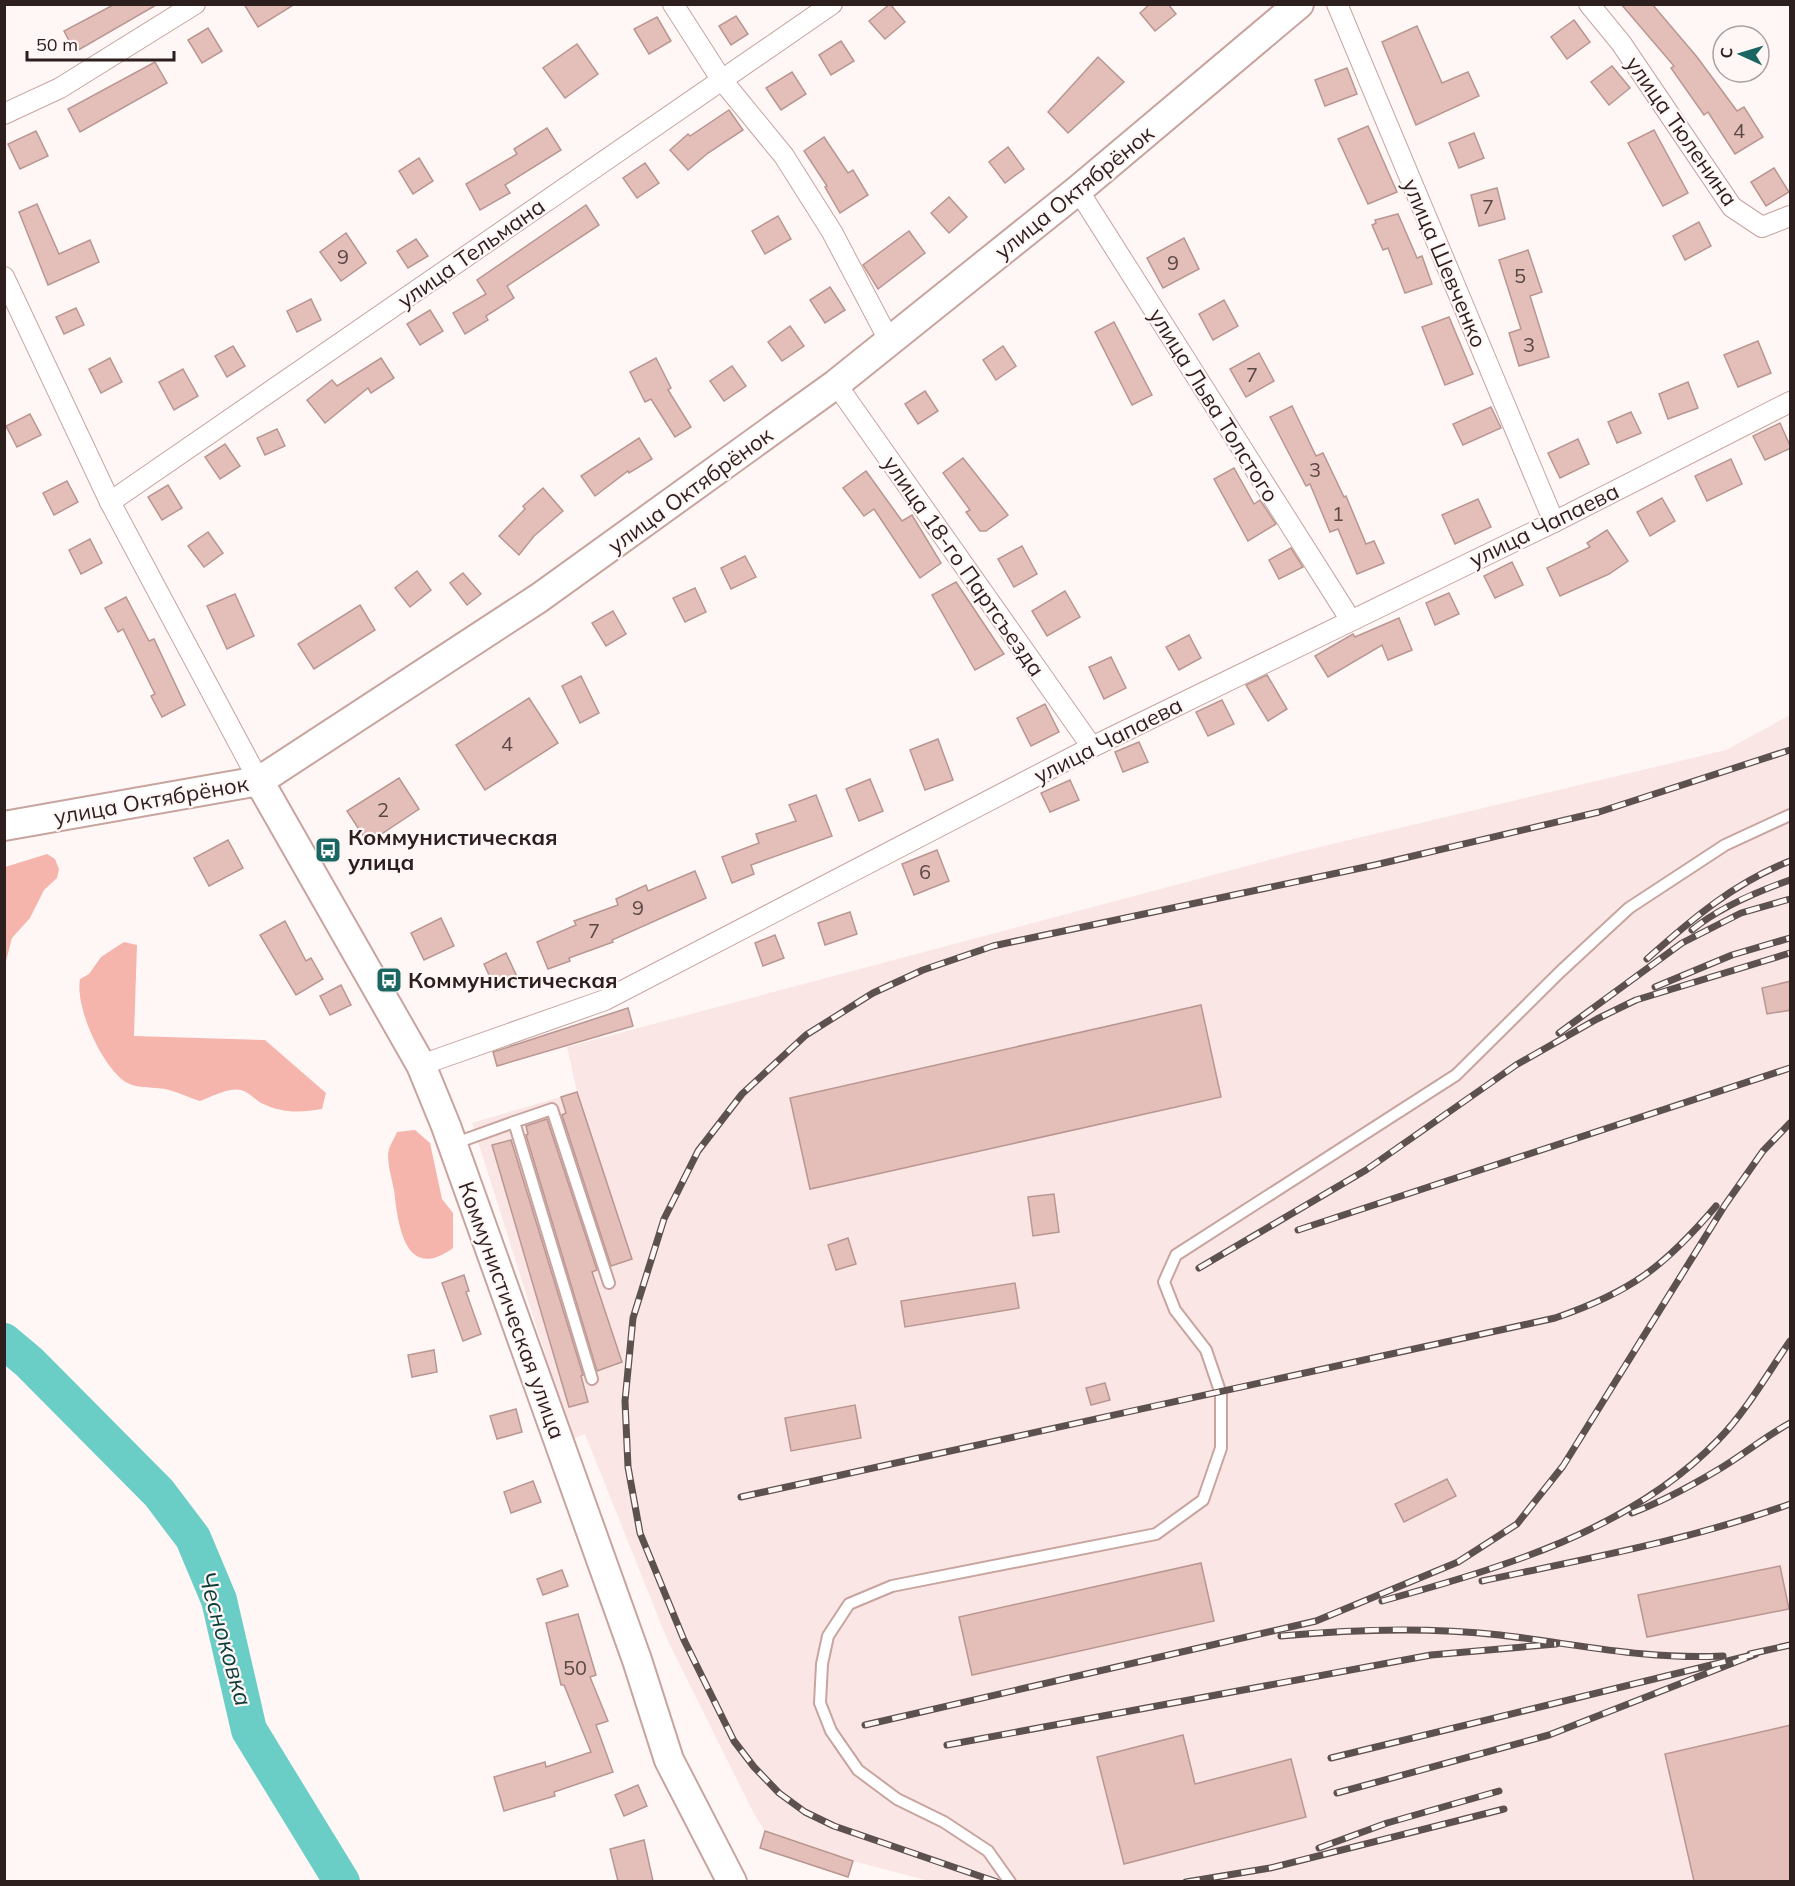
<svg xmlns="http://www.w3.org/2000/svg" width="1795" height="1886" font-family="Mulish,sans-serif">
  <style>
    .built { fill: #fae7e5 }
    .forest { fill: #f5b5ad }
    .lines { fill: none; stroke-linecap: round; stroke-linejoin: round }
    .river { stroke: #6acec7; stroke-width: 36 }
    .building { fill: #e4bfba; stroke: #b99691; stroke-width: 1.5 }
    .lane-casing { stroke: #c8a49f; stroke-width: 14 }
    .street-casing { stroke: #c8a49f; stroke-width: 22 }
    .secondary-casing { stroke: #c8a49f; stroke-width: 32 }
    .lane { stroke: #fff; stroke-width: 10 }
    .street { stroke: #fff; stroke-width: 20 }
    .secondary { stroke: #fff; stroke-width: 28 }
    .rail-casing { stroke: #5d514f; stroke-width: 7 }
    .rail { stroke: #fff7f6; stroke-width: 4.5; stroke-dasharray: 14; stroke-linecap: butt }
    .labels { text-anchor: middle; stroke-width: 4.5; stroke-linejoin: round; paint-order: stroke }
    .number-label { font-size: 20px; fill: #5b4744 }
    .street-label { font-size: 22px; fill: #2d1f1d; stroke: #fff7f6 }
    .poi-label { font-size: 22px; font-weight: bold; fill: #2d1f1d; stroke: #fff7f6; text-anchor: start }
    .water-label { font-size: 24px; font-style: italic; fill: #0c3c39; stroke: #fff7f6 }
  </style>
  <rect width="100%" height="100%" fill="#fff7f6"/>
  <polygon class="built" points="1790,715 1790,1881 929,1881 853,1861 765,1831 754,1814 667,1639 585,1434 572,1439 472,1123 577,1092 567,1047 1303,851 1726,750"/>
  <g class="forest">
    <polygon points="47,854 55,859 59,869 57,878 44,890 30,918 12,938 5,965 5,867"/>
    <path d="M 124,942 L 137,945 L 134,1036 L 265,1040 L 326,1093 L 322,1109 C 299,1113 282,1113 261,1103 C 255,1099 248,1092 241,1090 C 229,1087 211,1097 200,1101 C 190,1098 180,1093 169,1090 C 155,1086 137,1090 124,1081 C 101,1064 75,1007 80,979 L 89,974 L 101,957 Z"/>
    <path d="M 415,1130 L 430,1143 L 442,1199 L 453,1213 L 453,1248 C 405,1283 398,1225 394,1190 C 392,1179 386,1160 389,1149 C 391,1143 395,1137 397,1132 Z"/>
  </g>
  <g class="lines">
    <polyline class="river" points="4,1341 29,1362 159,1493 193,1538 219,1600 249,1730 342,1882"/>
  </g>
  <g class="building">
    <polygon points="115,4 158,4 75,52 64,31"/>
    <polygon points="244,4 295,4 258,27"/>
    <polygon points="890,4 905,22 885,39 869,21"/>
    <polygon points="1150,4 1168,4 1176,14 1155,31 1140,13"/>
    <polygon points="1621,4 1652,4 1697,57 1737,111 1744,107 1763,137 1735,154 1708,112 1704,115 1671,68 1674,66"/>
    <polygon points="736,16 748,34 731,45 719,26"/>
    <polygon points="657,17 671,41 649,54 634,29"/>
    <polygon points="1574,20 1590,42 1567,59 1551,37"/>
    <polygon points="1417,26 1442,83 1468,72 1479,96 1416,125 1382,42"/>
    <polygon points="208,28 222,51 202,63 188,40"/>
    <polygon points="841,41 854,61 831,75 819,55"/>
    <polygon points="577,44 598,74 565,98 543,68"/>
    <polygon points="1098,57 1124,82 1068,133 1048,112"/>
    <polygon points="155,62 167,83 80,132 68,109"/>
    <polygon points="1612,66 1630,88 1609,105 1591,82"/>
    <polygon points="1347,68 1357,94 1325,106 1315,80"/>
    <polygon points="792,72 806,94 781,110 766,88"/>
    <polygon points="729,110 743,130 708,153 688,170 670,150 688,134 690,136"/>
    <polygon points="1368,126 1397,192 1368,204 1338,139"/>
    <polygon points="547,128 561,150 505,185 510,193 480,210 466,184 517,154 514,149"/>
    <polygon points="1654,130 1688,193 1663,206 1628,143"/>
    <polygon points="36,131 48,156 20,169 8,144"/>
    <polygon points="1474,133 1484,158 1459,168 1449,143"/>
    <polygon points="824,137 848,173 853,170 868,195 840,213 825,187 827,186 804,151"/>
    <polygon points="1008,147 1024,169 1005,183 989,162"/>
    <polygon points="419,158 433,181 413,194 399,171"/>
    <polygon points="645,163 659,183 637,198 623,178"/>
    <polygon points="1774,168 1789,192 1766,206 1751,182"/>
    <polygon points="1497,188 1505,219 1479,226 1471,195"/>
    <polygon points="949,197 967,217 949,233 931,213"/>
    <polygon points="37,204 59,254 90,240 99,262 48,285 19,212"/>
    <polygon points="586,205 599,225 507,286 514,298 486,316 488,320 465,334 453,313 486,294 477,280"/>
    <polygon points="1398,214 1417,258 1422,256 1432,284 1405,293 1388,248 1383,250 1372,225 1376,223 1375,220"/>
    <polygon points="778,216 791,239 765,254 752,231"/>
    <polygon points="1699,222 1711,246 1685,260 1673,236"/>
    <polygon points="909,231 925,253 878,289 863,265"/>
    <polygon points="346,233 366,263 341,281 320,252"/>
    <polygon points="1184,238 1199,269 1163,288 1147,258"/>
    <polygon points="416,239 428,256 408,268 397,251"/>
    <polygon points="1528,250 1542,292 1530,296 1549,357 1519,366 1509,333 1521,329 1499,260"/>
    <polygon points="830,287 845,310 825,323 810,300"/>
    <polygon points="311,299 321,320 297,332 287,311"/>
    <polygon points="1224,300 1238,326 1213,340 1199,314"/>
    <polygon points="76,308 84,325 64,334 56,317"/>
    <polygon points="430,310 443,331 420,345 407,324"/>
    <polygon points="1449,317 1473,374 1445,385 1422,327"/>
    <polygon points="1114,322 1152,395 1132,405 1095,332"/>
    <polygon points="790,326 804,346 782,361 768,342"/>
    <polygon points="1758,341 1771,373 1738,387 1724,355"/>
    <polygon points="233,346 245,366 227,377 215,356"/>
    <polygon points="1003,346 1016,366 996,380 983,360"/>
    <polygon points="1259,353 1274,381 1246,397 1230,369"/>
    <polygon points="110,358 122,382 101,393 89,369"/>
    <polygon points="381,358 394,378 371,393 368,388 325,423 307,400 332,380 337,386"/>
    <polygon points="656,358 671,388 668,390 691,427 675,437 651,399 645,402 630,372"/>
    <polygon points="732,366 746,386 724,401 710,381"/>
    <polygon points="183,369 198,396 174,410 159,382"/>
    <polygon points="1688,382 1698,408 1668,419 1659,394"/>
    <polygon points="925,391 938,411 918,424 905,404"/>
    <polygon points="1292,406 1316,456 1323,453 1344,497 1346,496 1366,544 1374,541 1384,563 1357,574 1338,529 1330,532 1310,484 1306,486 1270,417"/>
    <polygon points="1491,407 1501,428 1463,445 1453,424"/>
    <polygon points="1631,412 1641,433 1617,443 1608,422"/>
    <polygon points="30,414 41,435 17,447 6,426"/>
    <polygon points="1780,423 1791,448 1765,460 1753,436"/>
    <polygon points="277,429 285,446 265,455 257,438"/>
    <polygon points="639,438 652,459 629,473 628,471 595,496 581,476"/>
    <polygon points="1578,439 1589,464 1560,478 1548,453"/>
    <polygon points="225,444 240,466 220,479 205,457"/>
    <polygon points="963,458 1008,515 986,531 980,531 966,512 970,510 943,473"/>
    <polygon points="1731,459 1742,484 1707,501 1695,476"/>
    <polygon points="1234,468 1254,504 1260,500 1276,524 1248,541 1214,479"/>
    <polygon points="866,471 902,521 912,515 941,563 920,578 874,509 864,516 843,488"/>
    <polygon points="67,481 78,502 54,515 43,493"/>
    <polygon points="168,485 182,508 162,520 148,497"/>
    <polygon points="543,488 563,511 534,536 519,555 499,536 525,509 523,506"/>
    <polygon points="1662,498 1675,521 1650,536 1637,512"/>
    <polygon points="1478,499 1491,527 1455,544 1442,515"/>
    <polygon points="1607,530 1628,561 1609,574 1560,596 1547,568 1590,547 1587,543"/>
    <polygon points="208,532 223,553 204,567 188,546"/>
    <polygon points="90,539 102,563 81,574 69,550"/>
    <polygon points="1022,546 1037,574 1014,587 998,559"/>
    <polygon points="1291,548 1303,567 1279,579 1269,560"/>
    <polygon points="745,556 756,577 731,589 721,568"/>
    <polygon points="1512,562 1523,585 1495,598 1484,576"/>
    <polygon points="417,571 431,590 410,607 395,588"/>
    <polygon points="463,573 481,594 467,605 450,583"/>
    <polygon points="956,582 1004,654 975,670 932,595"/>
    <polygon points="695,588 706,612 685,622 673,598"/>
    <polygon points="1065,591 1080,617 1047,636 1032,611"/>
    <polygon points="1449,593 1459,614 1435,625 1426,603"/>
    <polygon points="235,594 254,636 227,649 207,606"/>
    <polygon points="126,597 149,641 154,639 185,705 162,717 151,696 155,694 123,629 118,632 105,608"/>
    <polygon points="360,605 375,630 314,669 298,644"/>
    <polygon points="613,611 626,634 606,646 592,623"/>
    <polygon points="1399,618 1412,650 1388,660 1382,645 1328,677 1315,656 1353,634 1355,637"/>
    <polygon points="1189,635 1201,658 1179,670 1166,647"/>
    <polygon points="1111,657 1126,688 1104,699 1089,667"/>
    <polygon points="1267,675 1287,709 1268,721 1246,685"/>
    <polygon points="581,676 599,713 580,723 562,686"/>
    <polygon points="529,698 558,743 485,790 456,745"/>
    <polygon points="1222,700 1234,724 1208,736 1196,712"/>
    <polygon points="1045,704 1059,732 1031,746 1017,718"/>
    <polygon points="938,739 953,780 925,790 910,750"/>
    <polygon points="1139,742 1148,762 1123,772 1115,752"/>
    <polygon points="399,778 419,809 368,843 347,811"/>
    <polygon points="870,779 883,811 859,821 846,789"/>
    <polygon points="1070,780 1079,800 1050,812 1041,793"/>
    <polygon points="816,795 832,836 751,865 754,874 732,883 722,857 759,843 756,834 796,821 789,805"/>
    <polygon points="228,840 243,868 209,886 194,858"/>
    <polygon points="937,850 949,881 914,895 902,864"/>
    <polygon points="695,871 706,898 612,940 613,942 569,958 570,961 548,969 537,942 576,925 574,921 618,905 616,899 646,885 648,891"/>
    <polygon points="850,912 857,934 825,945 818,923"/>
    <polygon points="441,918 454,946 424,960 411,933"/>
    <polygon points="285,921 306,961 311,958 323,979 296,995 260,935"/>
    <polygon points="775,935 784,958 763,966 755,943"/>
    <polygon points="506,953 518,979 496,990 484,964"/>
    <polygon points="1791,981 1791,1010 1767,1014 1762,988"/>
    <polygon points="341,985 351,1005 330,1015 320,996"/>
    <polygon points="1201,1005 1221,1097 810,1189 790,1098"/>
    <polygon points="628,1008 633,1026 497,1066 493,1052"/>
    <polygon points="577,1092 632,1259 611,1266 562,1115 566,1113 561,1097"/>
    <polygon points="547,1119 597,1270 592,1272 622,1362 597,1371 526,1135 528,1134 526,1126"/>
    <polygon points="511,1140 583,1375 581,1376 588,1402 569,1407 492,1145"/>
    <polygon points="1054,1194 1059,1232 1033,1236 1028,1197"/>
    <polygon points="848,1238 856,1264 836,1270 828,1245"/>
    <polygon points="464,1275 469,1291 466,1292 481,1334 463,1341 442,1283"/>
    <polygon points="1015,1283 1019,1308 905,1327 901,1301"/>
    <polygon points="434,1350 437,1372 412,1377 408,1355"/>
    <polygon points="1105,1383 1110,1400 1091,1405 1086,1388"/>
    <polygon points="855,1405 861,1438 791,1451 785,1418"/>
    <polygon points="516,1409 522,1432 497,1439 490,1416"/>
    <polygon points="1447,1479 1456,1496 1404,1522 1395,1504"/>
    <polygon points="533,1481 541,1502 511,1513 504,1492"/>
    <polygon points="1201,1563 1214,1621 972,1675 959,1617"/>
    <polygon points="1780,1566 1789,1609 1647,1637 1638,1595"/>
    <polygon points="562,1570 568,1586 543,1595 537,1579"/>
    <polygon points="578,1614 596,1675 590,1677 608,1721 596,1725 613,1772 554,1792 555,1796 504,1811 494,1777 545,1762 546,1767 591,1752 564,1685 561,1685 546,1623"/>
    <polygon points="1791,1725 1791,1881 1694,1881 1665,1754"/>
    <polygon points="1183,1735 1195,1784 1291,1759 1306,1817 1124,1864 1097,1757"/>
    <polygon points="638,1785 647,1806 624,1816 615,1795"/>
    <polygon points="765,1831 853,1861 848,1877 760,1848"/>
    <polygon points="644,1840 653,1881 618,1881 610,1849"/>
  </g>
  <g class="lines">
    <g class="lane-casing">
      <g id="lane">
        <polyline points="514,1122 552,1109 609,1283"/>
        <polyline points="453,1144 514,1122 592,1379"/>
        <polyline points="1010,1882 988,1851 944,1822 897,1799 858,1770 831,1731 820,1703 822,1664 828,1636 849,1604 892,1586 1156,1534 1203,1500 1221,1448 1221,1394 1206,1350 1175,1310 1164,1282 1176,1255 1456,1075 1561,971 1629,908 1725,845 1790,815"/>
      </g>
    </g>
    <g class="street-casing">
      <g id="street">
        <polyline points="673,4 721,79 784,156 832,232 890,342"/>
        <polyline points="1337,4 1554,522"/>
        <polyline points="1589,4 1621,43 1732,207 1762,227 1790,216"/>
        <polyline points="4,114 60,88 195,4"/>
        <polyline points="1078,190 1350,619"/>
        <polyline points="4,277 110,502 259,781"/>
        <polyline points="836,384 1092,747"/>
        <polyline points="110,502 832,4"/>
        <polyline points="421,1065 605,1000 1092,747 1554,522 1790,402"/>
      </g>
    </g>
    <g class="secondary-casing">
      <g id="secondary">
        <polyline points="259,781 421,1065 446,1126 637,1660 669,1760 732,1882"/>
        <polyline points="4,826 259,781 539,598 836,384 1078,190 1299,4"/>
      </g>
    </g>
    <use href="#lane" class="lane"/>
    <use href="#street" class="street"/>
    <use href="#secondary" class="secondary"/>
    <g class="rail-casing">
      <g id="rail">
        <path d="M 1692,930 C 1720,907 1756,892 1790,880"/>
        <path d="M 1647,959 C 1692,919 1734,883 1790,861"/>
        <polyline points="1655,987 1732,955 1790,938"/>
        <polyline points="1559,1033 1682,943 1741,913 1790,899"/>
        <polyline points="1298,1230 1790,1068"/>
        <polyline points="1199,1268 1366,1170 1516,1065 1597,1019 1636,1000 1790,953"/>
        <path d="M 741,1497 L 1555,1318 C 1631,1292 1664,1267 1716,1206"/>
        <path d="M 1632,1513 C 1661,1502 1689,1487 1716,1471 C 1742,1456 1764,1437 1790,1423"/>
        <path d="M 1482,1581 C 1585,1559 1691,1540 1790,1504"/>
        <path d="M 1382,1601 C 1501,1568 1630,1531 1718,1440 C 1745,1413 1768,1373 1790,1341"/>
        <path d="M 1281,1636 C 1355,1629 1427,1627 1500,1635 C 1577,1644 1645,1660 1723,1656"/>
        <polyline points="1750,1654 1790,1645"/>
        <polyline points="865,1725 1316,1621 1458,1562 1517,1524 1563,1466 1725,1205 1763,1151 1790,1123"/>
        <polyline points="947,1745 1431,1655 1556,1644"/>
        <polyline points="1331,1758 1756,1654 1549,1735 1337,1793"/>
        <polyline points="1319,1848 1387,1823 1499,1791"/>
        <polyline points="997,1882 834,1826 805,1812 779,1793 754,1767 734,1741 684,1640 640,1533 628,1467 625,1401 633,1318 664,1219 698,1151 742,1094 806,1035 873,993 923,970 993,946 1375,865 1599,812 1790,750"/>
        <polyline points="1186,1882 1270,1868 1504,1809"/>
      </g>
    </g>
    <use href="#rail" class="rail"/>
  </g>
  <defs>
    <g id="bus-square" transform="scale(1.35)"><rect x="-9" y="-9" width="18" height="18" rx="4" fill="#196662" stroke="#fff7f6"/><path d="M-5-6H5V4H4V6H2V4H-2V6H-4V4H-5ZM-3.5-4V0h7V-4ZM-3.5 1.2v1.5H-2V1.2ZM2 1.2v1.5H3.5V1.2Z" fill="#fff"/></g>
  </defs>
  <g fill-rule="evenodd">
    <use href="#bus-square" x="328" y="850"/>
    <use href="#bus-square" x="389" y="980"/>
  </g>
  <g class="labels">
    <g class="number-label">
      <text x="1739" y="138">4</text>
      <text x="1488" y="214">7</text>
      <text x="343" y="264">9</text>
      <text x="1173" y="270">9</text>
      <text x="1520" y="283">5</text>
      <text x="1529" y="352">3</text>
      <text x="1252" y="382">7</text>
      <text x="1315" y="477">3</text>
      <text x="1338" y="521">1</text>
      <text x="507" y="751">4</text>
      <text x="383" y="817">2</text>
      <text x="925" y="879">6</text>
      <text x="638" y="915">9</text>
      <text x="594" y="938">7</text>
      <text x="575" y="1675">50</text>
    </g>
    <g class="street-label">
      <text transform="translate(1682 131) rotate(55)" y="8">улица Тюленина</text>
      <text transform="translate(1074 192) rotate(-39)" y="8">улица Октябрёнок</text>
      <text transform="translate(471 253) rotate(-35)" y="8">улица Тельмана</text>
      <text transform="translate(1445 263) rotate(67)" y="8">улица Шевченко</text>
      <text transform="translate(1214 405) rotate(58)" y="8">улица Льва Толстого</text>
      <text transform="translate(690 490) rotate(-36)" y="8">улица Октябрёнок</text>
      <text transform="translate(1544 525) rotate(-26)" y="8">улица Чапаева</text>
      <text transform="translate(964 566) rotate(55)" y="8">улица 18-го Партсъезда</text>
      <text transform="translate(1108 740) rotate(-27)" y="8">улица Чапаева</text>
      <text transform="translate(151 800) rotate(-10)" y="8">улица Октябрёнок</text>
      <text transform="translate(512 1310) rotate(70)" y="8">Коммунистическая улица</text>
    </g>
    <g class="poi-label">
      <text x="348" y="845">Коммунистическая<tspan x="348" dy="25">улица</tspan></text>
      <text x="408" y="988">Коммунистическая</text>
    </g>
    <g class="water-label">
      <text transform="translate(225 1639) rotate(74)" y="8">Чесноковка</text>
    </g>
  </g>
  <rect width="1795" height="1886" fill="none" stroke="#2d1f1d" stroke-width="12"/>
  <g transform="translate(1741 54) rotate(274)"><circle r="28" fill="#fff7f6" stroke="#aba19f" stroke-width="1.5"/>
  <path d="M0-4.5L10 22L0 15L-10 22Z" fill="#196662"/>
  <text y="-9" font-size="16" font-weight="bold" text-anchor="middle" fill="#2d1f1d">С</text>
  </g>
  <path d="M27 51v9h147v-9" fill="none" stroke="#2d1f1d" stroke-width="3"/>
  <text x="36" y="51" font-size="18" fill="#2d1f1d" stroke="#fff7f6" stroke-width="4.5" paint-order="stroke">50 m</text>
</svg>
